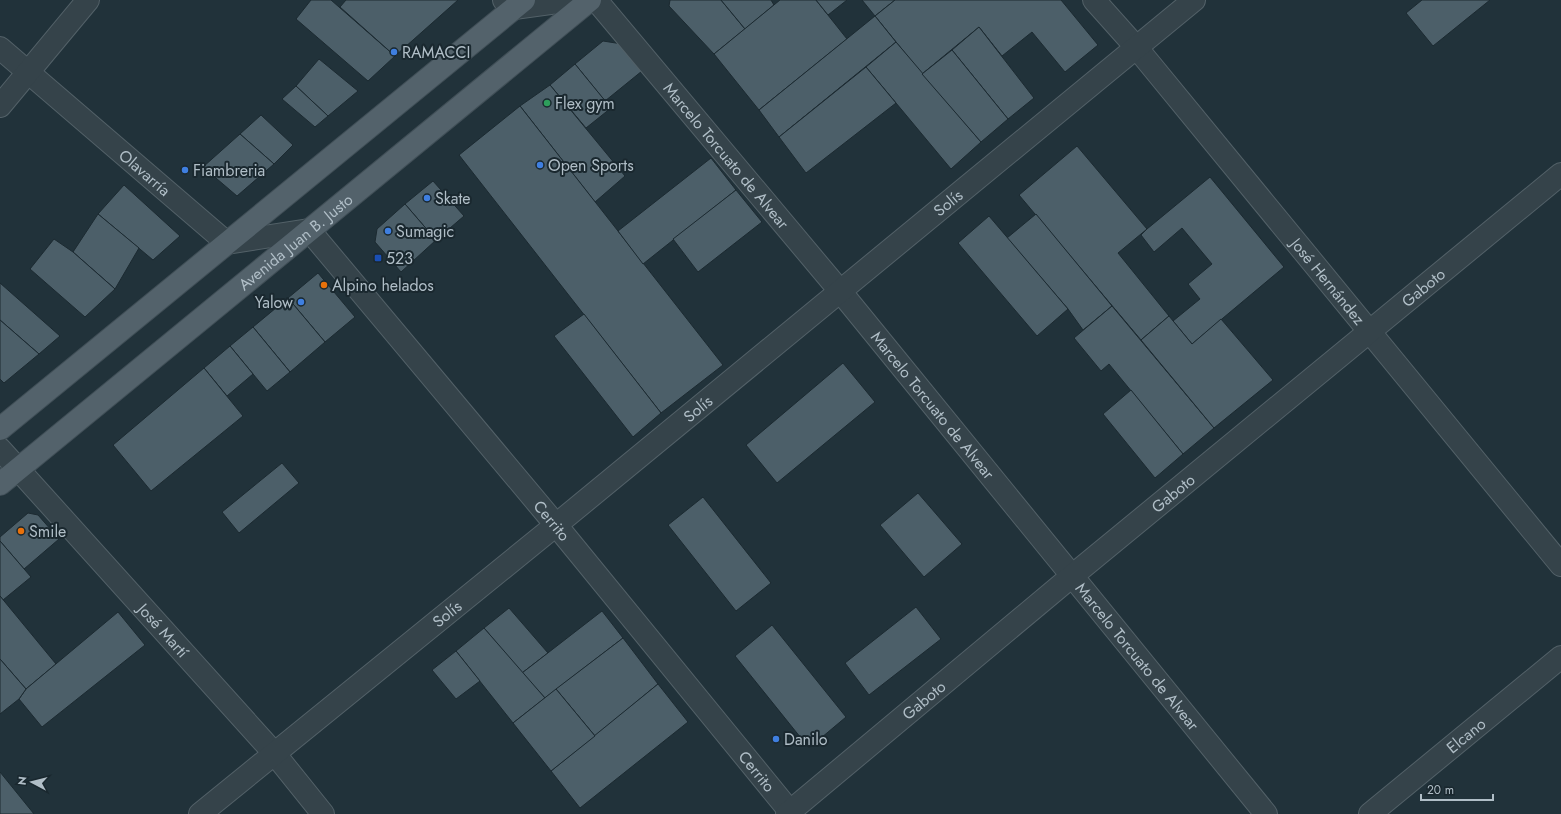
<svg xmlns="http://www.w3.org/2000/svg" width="1561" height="814" font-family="Jost,sans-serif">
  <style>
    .building { fill: #4c5f69; stroke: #1c2a31 }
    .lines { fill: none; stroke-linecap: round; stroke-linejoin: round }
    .minor-casing { stroke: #536168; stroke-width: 24 }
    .major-casing { stroke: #414f57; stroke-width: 24 }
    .minor { stroke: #35434a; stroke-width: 22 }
    .major { stroke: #53626b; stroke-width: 22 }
    .shop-dot { fill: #3f7fe0; stroke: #1a282f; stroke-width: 1.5 }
    .leisure-dot { fill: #2e9e5b; stroke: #1a282f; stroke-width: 1.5 }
    .transit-dot { fill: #1a4fb4; stroke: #1a282f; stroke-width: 1.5 }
    .food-dot { fill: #e8710a; stroke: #1a282f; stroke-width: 1.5 }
    .labels { text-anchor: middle; stroke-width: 4; stroke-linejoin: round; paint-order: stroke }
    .poi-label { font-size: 16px; fill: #b0bec7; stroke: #1a282f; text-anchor: start }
    .street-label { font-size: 16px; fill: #b0bec7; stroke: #1a282f }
  </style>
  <rect width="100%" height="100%" fill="#21323a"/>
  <g class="building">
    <polygon points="311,0 331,0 395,56 368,81 296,19"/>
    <polygon points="346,0 458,0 395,56 340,7"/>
    <polygon points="670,0 721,0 745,29 714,54 669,6"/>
    <polygon points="721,0 771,0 774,5 745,29"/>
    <polygon points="780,0 816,0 847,39 759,110 714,54"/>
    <polygon points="816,0 847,0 828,15"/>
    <polygon points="862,0 895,0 875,16"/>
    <polygon points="895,0 1061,0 1098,45 1065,72 1032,32 1002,56 979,27 922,74 875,16"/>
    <polygon points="1422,0 1490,0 1433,46 1406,13"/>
    <polygon points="875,16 896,42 779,137 759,110"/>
    <polygon points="979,27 1034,98 1008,119 952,50"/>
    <polygon points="603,41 622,44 642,71 605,101 575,64"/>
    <polygon points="896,42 981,142 951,169 866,67"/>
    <polygon points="952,50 1008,119 981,142 922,74"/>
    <polygon points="319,59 358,91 328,116 296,86"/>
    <polygon points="575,64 611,108 586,128 550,85"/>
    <polygon points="866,67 896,103 806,173 779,137"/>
    <polygon points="550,85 625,176 595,202 520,106"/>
    <polygon points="296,86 328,116 315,127 282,99"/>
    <polygon points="520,106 723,365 661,413 459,155"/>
    <polygon points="261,115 293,145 274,164 240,134"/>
    <polygon points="240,134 274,164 237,196 203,167"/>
    <polygon points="1077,146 1147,229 1118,253 1169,316 1141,340 1019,195"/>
    <polygon points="711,158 736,190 643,264 618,231"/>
    <polygon points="1210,177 1284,267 1192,344 1173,321 1200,299 1188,284 1212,264 1182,228 1154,252 1141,235 1147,229"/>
    <polygon points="433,181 464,216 436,240 405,204"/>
    <polygon points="124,185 180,236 153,260 98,214"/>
    <polygon points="736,190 762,222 698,272 673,239"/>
    <polygon points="405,204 436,240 401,272 375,242 377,229"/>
    <polygon points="98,214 139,248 115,289 73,252"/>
    <polygon points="1036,214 1112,306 1083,330 1068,309 1007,238"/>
    <polygon points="989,216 1068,309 1037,336 958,243"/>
    <polygon points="54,239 73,252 115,289 85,317 30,269"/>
    <polygon points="318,273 355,317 325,342 288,298"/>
    <polygon points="0,283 60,336 39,354 0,320"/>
    <polygon points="288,298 325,342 290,372 253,327"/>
    <polygon points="1112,306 1214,428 1183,454 1109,364 1101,371 1074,338"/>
    <polygon points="584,314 661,413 633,437 554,336"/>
    <polygon points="1169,316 1192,344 1221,319 1273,380 1214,428 1141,340"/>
    <polygon points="0,320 39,354 4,383 0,379"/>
    <polygon points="253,327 290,372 267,391 230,346"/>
    <polygon points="230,346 253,374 227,396 204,368"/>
    <polygon points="843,363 875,402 777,483 746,445"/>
    <polygon points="204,368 243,416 151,491 113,445"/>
    <polygon points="1131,390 1183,454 1155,478 1103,414"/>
    <polygon points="282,463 299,483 239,533 222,512"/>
    <polygon points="918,493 962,544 924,577 880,525"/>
    <polygon points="703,497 771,583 736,611 668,525"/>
    <polygon points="28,513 38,515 59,539 24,569 0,541 0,537"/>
    <polygon points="0,541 31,577 3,600 0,596"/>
    <polygon points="0,596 56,664 26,689 0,659"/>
    <polygon points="916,607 941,639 869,695 845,663"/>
    <polygon points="509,608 548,653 522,673 484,628"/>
    <polygon points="602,611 623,638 545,698 522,673"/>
    <polygon points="118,612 145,645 42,727 19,699 26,689"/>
    <polygon points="772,625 846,717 809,748 735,656"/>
    <polygon points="484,628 545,698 513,723 456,651"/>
    <polygon points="623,638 658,684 595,736 556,689"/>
    <polygon points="456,651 480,681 456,699 432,670"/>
    <polygon points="0,659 26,689 19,699 0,714"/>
    <polygon points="658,684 688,722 580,808 551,771"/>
    <polygon points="556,689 595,736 551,771 513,723"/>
    <polygon points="0,772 34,814 0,814"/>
  </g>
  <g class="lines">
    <g class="minor-casing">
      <g id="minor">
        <polyline points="504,0 514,8 572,0"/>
        <path id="s1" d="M 596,0 L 840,291 L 1266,814"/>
        <path id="s2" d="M 1094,0 L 1136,47 L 1561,565"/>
        <path id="s3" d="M 0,48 L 227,243 L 309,230 L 556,525 L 792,814"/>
        <polyline points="0,106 88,0"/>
        <path id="s4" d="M 0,449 L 274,753 L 323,814"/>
        <path id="s5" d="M 200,814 L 556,525 L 1194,0"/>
        <path id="s6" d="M 787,814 L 1072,576 L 1561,174"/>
        <path id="s7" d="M 1370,814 L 1561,657"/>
      </g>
    </g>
    <g class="major-casing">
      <g id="major">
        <polyline points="0,429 524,0"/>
        <path id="s8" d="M 0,484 L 590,0"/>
      </g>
    </g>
    <use href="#minor" class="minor"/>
    <use href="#major" class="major"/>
  </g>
  <g class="shop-dot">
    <circle cx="394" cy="52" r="4"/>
    <circle cx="540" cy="165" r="4"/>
    <circle cx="185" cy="170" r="4"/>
    <circle cx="427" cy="198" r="4"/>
    <circle cx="388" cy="231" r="4"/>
    <circle cx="301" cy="302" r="4"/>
    <circle cx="776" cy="739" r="4"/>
  </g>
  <circle class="leisure-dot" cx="547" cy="103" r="4"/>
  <rect class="transit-dot" x="374" y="254" width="8" height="8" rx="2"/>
  <g class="food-dot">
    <circle cx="324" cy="285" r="4"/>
    <circle cx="21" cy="531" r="4"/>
  </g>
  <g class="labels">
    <g class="poi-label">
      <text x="402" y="58">RAMACCI</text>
      <text x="555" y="109">Flex gym</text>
      <text x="548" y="171">Open Sports</text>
      <text x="193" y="176">Fiambreria</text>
      <text x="435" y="204">Skate</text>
      <text x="396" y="237">Sumagic</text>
      <text x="386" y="264">523</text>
      <text x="332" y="291">Alpino helados</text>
      <text x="293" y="308" text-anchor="end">Yalow</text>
      <text x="29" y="537">Smile</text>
      <text x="784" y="745">Danilo</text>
    </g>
    <g class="street-label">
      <text dy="6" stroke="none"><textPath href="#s1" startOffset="203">Marcelo Torcuato de Alvear</textPath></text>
      <text dy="6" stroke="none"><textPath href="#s3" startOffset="191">Olavarría</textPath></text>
      <text dy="6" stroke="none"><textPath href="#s5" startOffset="966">Solís</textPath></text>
      <text dy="6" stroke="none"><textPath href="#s8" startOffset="382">Avenida Juan B. Justo</textPath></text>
      <text dy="6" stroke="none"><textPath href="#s2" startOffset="366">José Hernández</textPath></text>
      <text dy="6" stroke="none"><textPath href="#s6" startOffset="826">Gaboto</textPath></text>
      <text dy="6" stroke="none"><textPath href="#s1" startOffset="527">Marcelo Torcuato de Alvear</textPath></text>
      <text dy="6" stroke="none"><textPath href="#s5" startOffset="642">Solís</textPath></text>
      <text dy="6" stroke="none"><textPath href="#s6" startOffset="502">Gaboto</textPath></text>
      <text dy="6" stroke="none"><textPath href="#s3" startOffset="761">Cerrito</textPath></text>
      <text dy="6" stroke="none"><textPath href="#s5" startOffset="318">Solís</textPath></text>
      <text dy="6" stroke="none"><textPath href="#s4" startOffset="244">José Martí</textPath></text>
      <text dy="6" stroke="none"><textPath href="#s1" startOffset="851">Marcelo Torcuato de Alvear</textPath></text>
      <text dy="6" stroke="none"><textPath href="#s6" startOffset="178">Gaboto</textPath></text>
      <text dy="6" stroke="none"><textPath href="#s7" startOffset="124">Elcano</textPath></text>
      <text dy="6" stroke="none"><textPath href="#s3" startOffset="1085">Cerrito</textPath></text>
    </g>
  </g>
  <g transform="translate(32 782) rotate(277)" stroke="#1a282f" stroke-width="3" paint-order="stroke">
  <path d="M0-3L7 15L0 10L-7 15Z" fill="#b0bec7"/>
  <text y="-6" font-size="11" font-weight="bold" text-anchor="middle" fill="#b0bec7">N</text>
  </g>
  <path d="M1421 794v6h72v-6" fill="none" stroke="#b0bec7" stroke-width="2"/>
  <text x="1427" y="794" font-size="12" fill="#b0bec7" stroke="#1a282f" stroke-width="3" paint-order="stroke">20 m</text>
</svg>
